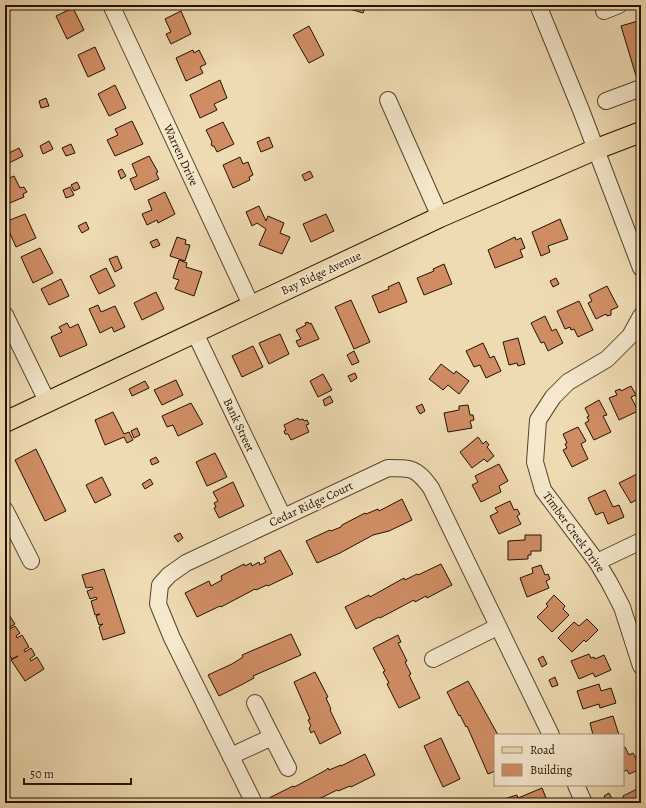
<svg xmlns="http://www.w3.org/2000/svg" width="646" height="808" font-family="Alegreya,serif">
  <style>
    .building { fill: #d08d64; stroke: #221200 }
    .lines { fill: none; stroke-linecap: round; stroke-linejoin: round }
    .minor-casing { stroke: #55442c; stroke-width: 18 }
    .major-casing { stroke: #221200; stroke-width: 22 }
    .minor { stroke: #f5e8cd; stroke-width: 16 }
    .major { stroke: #efdbb2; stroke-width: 20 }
    .labels { text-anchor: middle; stroke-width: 4; stroke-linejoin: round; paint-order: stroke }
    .street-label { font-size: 12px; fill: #221200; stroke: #f5e8cd }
  </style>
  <rect width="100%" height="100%" fill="#efdbb2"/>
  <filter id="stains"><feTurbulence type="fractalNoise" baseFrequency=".005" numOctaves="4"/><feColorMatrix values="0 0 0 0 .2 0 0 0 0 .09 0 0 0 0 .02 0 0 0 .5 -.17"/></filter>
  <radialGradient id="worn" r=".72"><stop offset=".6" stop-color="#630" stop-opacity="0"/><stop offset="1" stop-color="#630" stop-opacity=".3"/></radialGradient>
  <g class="building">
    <polygon points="337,5 366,5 363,13"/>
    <polygon points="73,8 84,30 67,39 56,16"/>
    <polygon points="181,11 191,34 171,44 166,34 171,32 165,19"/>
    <polygon points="641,20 641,78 637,79 621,26"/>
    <polygon points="309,26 324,55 309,63 293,35"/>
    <polygon points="95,47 105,69 88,77 78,55"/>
    <polygon points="193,50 194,53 199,50 206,64 200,67 203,73 186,81 176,58"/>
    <polygon points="220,80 227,98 214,104 217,110 200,118 190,95"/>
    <polygon points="115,85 126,108 109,116 98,94"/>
    <polygon points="46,98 49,106 41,108 39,101"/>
    <polygon points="132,121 143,144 115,156 107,140 118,135 115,129"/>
    <polygon points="223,122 234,144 217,152 214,146 212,146 211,144 212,142 206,130"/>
    <polygon points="269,137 273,147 261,152 257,142"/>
    <polygon points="49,141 53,149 43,154 40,146"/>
    <polygon points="71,144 75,153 66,156 62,148"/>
    <polygon points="19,148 23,156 5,165 5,149 7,154"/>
    <polygon points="149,156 158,172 156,173 159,179 135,190 130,179 137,176 132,164"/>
    <polygon points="240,157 243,164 248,162 253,175 249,177 250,180 233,188 223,165"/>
    <polygon points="122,169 126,176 121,179 118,171"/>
    <polygon points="310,171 313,177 305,181 302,175"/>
    <polygon points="14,176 20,188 24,187 27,192 23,194 24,197 5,205 5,180"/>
    <polygon points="77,182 80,188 74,191 71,185"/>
    <polygon points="70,187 74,195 66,198 63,190"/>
    <polygon points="165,192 175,214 158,223 157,220 147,225 142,214 152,210 148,200"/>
    <polygon points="259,206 266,221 268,216 284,223 280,233 290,237 282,254 259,245 266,229 257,223 252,226 246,212"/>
    <polygon points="25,214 36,238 16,247 5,222"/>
    <polygon points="326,214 334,231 311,242 303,224"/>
    <polygon points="560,219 568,239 548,246 550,252 541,256 532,232"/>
    <polygon points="86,222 89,229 82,233 78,226"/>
    <polygon points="177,237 186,240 185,244 190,245 185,261 170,256"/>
    <polygon points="515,237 516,240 521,238 525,248 520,250 523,257 495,268 488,250"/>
    <polygon points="157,239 160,245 153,248 150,242"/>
    <polygon points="40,248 53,273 33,283 21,257"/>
    <polygon points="117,256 122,268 115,272 109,259"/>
    <polygon points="179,260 187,263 186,267 202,272 194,296 175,289 179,280 173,278"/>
    <polygon points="444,264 452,284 424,295 417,278 434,271 433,269"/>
    <polygon points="106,268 115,286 99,294 90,276"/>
    <polygon points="556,278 559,284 553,287 550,281"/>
    <polygon points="61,279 69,296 49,305 41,289"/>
    <polygon points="399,282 407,302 379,313 372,296 389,289 388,287"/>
    <polygon points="607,286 618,307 611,310 611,315 607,316 606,314 596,319 588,303 592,301 589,295"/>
    <polygon points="156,292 164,309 142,320 134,303"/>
    <polygon points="351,300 370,342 354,349 335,307"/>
    <polygon points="579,301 593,330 578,337 574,329 571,330 570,327 565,329 557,311"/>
    <polygon points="98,305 101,312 115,306 125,327 114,332 112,327 100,333 89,309"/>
    <polygon points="545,316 552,331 556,329 563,343 548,351 544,342 541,343 531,323"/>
    <polygon points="308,322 309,324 311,323 319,339 299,347 296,341 301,339 296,330 306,325 305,323"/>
    <polygon points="67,323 70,328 78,324 87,345 60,357 51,337 62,332 59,327"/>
    <polygon points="280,334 289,354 269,364 259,343"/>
    <polygon points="518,338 525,364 518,366 517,363 509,365 503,342"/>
    <polygon points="483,343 490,358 494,356 501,371 486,378 480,365 474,367 466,351"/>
    <polygon points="253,346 263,367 242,377 232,356"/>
    <polygon points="354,351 359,362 352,365 347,355"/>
    <polygon points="441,364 454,374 456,371 469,381 459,394 448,385 443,390 429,379"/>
    <polygon points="355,373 357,378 351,382 348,376"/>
    <polygon points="323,374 332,390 318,397 310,381"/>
    <polygon points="176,380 183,395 162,405 154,390"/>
    <polygon points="145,381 149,388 132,396 129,389"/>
    <polygon points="631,386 636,395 631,397 638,411 619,420 609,398 617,395 615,391 620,389 621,391"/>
    <polygon points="330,396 333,402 325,406 323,400"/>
    <polygon points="599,400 607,415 603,416 611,432 594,440 585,423 589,421 587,417 589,416 585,408"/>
    <polygon points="191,403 203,424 178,436 173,425 167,427 162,416"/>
    <polygon points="422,404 425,411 420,414 416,407"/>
    <polygon points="468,405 470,415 473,415 474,420 470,421 472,428 448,432 444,413 459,410 459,406"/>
    <polygon points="113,412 124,434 129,432 133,440 127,443 124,437 105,445 95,420"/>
    <polygon points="298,418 299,420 303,419 304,421 307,420 309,424 306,425 309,432 291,440 288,434 285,434 284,431 286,430 284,425"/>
    <polygon points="578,427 586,441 581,444 588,459 572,467 563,450 567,448 565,444 567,443 563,434"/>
    <polygon points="137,428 140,435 134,438 131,431"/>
    <polygon points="478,437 483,444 486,441 489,445 487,447 494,456 487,462 484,459 472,468 460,452"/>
    <polygon points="36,449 66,511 45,521 15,460"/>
    <polygon points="215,453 227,477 207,486 196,462"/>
    <polygon points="156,457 159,462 152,465 150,460"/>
    <polygon points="499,464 508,481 499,486 501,492 481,502 472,485 478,482 475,476"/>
    <polygon points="637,474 641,482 641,502 638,504 636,500 631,503 619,483"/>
    <polygon points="102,477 111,495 95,503 86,485"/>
    <polygon points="150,479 153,484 145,489 142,484"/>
    <polygon points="233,482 244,506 219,518 214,508 216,507 214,503 218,501 213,492"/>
    <polygon points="605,490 613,507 619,505 624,517 608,524 603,512 596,515 588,498"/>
    <polygon points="402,499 412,520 389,531 373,535 340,553 317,563 306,541 330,530 331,531 341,527 342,525 365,513 366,514 378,509 379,511"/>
    <polygon points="510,501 514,510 517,509 520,514 517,516 521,524 499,534 490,516 498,512 495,508"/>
    <polygon points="180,533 183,538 178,542 174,536"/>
    <polygon points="525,535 541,535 541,551 531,551 531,555 528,555 528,559 508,560 508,541 525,540"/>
    <polygon points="280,550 293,574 268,586 267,585 256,590 255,589 221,607 220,606 197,617 185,593 209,581 211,586 222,580 221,576 244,564 245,566 251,563 252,566 259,562 260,565 266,562 264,558"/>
    <polygon points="441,564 452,585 427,598 426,596 415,602 414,600 380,618 379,617 356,629 345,607 369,595 370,597 404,578 405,580 417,574 418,575"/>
    <polygon points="541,565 545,575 548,574 550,579 546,581 549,588 527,597 520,578 533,573 532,568"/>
    <polygon points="104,569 125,633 103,640 99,627 103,624 99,625 96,616 100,614 95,615 91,601 97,599 96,597 90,599 87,591 93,589 92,587 86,588 82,575"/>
    <polygon points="554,595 565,606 563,609 569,615 552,632 537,617 548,606 546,604"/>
    <polygon points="7,612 15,624 10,627 10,629 15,626 20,633 16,636 17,638 22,635 29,647 24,650 25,652 31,648 35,655 30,659 31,661 37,657 44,669 25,681 11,660 18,656 12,659 5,648 5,613"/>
    <polygon points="587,619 598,630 586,642 584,640 572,652 558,638 574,622 579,626"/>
    <polygon points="291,634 301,655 253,676 254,678 243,684 219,696 208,675 232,664 243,657 242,655"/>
    <polygon points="398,635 401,642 398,643 407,661 405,662 411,674 409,675 420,698 399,708 387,684 389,683 383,672 385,671 373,648"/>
    <polygon points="589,654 591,658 594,657 595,659 604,655 611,670 595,677 593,673 579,679 571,661"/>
    <polygon points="543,656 547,664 542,667 538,659"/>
    <polygon points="315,672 328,697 326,698 331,709 330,710 341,733 320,744 314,731 311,733 309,728 311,726 308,720 310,719 294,682"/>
    <polygon points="555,677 558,685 552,687 549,680"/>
    <polygon points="468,681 498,735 495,735 495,771 488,774 467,726 466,727 460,715 459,716 447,692"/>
    <polygon points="599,684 601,691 611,688 616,703 600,708 599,704 583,709 577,691"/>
    <polygon points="613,716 619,735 593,735 590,723"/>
    <polygon points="441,738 460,779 443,787 424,746"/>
    <polygon points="625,747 629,755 633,753 641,769 629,774 627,770 623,772 623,748"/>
    <polygon points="365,754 375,775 351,787 350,786 338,791 337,790 315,801 315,803 271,803 269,798 293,786 294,787 300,784 326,770 328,768 329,770 341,765 341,766"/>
    <polygon points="641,787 641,803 626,803 623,796"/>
    <polygon points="542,788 548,803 491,803 517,795 518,798"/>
    <polygon points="609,793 613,801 608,803 604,796"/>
  </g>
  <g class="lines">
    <g class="minor-casing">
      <g id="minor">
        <polyline points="111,5 251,305"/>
        <polyline points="538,5 581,110 641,268"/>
        <polyline points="604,11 619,5"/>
        <polyline points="388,100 440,217"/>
        <polyline points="606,101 641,88"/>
        <polyline points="5,315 47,401"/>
        <polyline points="641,316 630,336 607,359 568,382 553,397 538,420 535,462 543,490 597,562 609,582 622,607 641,666"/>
        <polyline points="195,333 283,517"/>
        <polyline points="5,510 31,561"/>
        <polyline points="597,562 641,541"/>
        <polyline points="433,659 497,627"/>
        <polyline points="255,703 272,737"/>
        <polyline points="231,756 272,737 288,768"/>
        <polyline points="576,785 584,803"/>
        <path d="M 254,803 L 172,638 L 158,604 L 160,585 L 169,575 L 186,563 L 388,468 C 413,468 416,468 431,488 L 551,735"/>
      </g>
    </g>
    <g class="major-casing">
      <polyline id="major" points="5,422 440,217 594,150 641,132"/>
    </g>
    <use href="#minor" class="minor"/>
    <use href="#major" class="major"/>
  </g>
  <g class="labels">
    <g class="street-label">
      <text transform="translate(181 155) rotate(65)" y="4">Warren Drive</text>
      <text transform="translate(321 273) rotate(-25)" y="4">Bay Ridge Avenue</text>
      <text transform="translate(239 425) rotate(65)" y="4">Bank Street</text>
      <text transform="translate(311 504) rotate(-25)" y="4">Cedar Ridge Court</text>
      <text transform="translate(574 532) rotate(54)" y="4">Timber Creek Drive</text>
    </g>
  </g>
  <rect width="646" height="808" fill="none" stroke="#efdbb2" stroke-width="20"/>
  <rect x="6" y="6" width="634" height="796" fill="none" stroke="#221200" stroke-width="2"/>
  <rect x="10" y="10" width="626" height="788" fill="none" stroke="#221200"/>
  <rect x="494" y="734" width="130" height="52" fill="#f5e8cd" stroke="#a1927b"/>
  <rect x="502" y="747" width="20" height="6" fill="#efdbb2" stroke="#a1927b"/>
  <text x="530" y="754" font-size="12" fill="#221200">Road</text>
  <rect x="502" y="764" width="20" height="12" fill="#d08d64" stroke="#a1927b"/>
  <text x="530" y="774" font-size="12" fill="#221200">Building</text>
  <path d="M24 778v6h107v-6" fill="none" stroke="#221200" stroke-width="2"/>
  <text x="30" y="778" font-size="12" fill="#221200" stroke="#f5e8cd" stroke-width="3" paint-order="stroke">50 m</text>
  <rect width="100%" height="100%" filter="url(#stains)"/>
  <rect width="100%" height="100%" fill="url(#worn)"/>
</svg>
